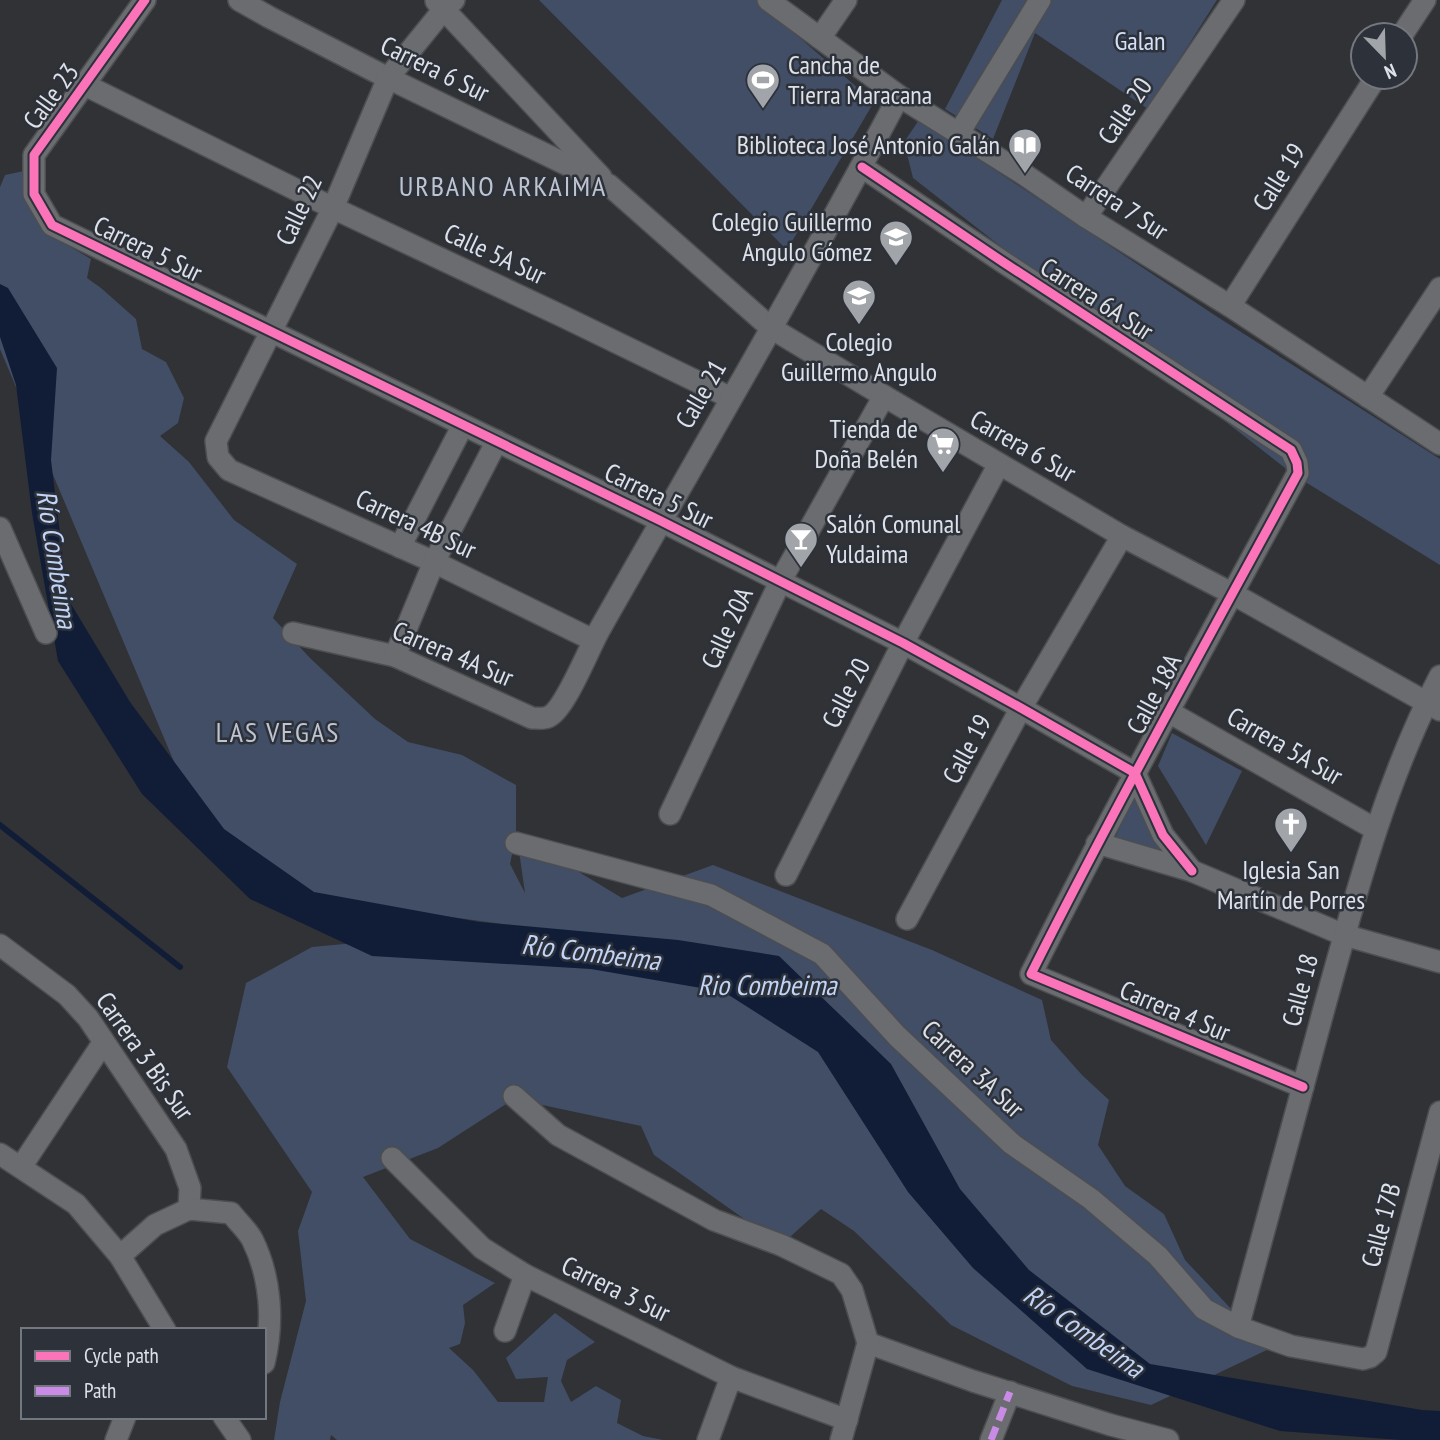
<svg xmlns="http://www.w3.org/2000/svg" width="1440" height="1440" font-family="'PT Sans Narrow',sans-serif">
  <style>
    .green { fill: #414e65; fill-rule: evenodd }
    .water { fill: #111d37 }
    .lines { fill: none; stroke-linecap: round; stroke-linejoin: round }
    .stream { stroke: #111d37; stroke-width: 6 }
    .minor-casing { stroke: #4c4e52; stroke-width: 24 }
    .minor { stroke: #6a6c70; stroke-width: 21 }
    .quiet { stroke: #ca8be6; stroke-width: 7; stroke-dasharray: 14 7; stroke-linecap: butt }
    .cycleway-casing { stroke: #2c313a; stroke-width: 13 }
    .cycleway { stroke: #fb73b8; stroke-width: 9 }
    .labels { text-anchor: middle; stroke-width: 5; stroke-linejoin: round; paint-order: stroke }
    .park-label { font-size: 26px; fill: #d4e0f8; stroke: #2c313a }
    .poi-label { font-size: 26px; fill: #dee1e7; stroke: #2c313a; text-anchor: end }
    .street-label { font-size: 26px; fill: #dee1e7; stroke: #2c313a }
    .neighbourhood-label { font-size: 28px; letter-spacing: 2px; fill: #bfc5d0; stroke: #2c313a }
    .water-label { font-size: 28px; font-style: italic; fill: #c1d3f6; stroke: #2c313a }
  </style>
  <rect width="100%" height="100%" fill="#303236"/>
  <g class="green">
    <polygon points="539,0 756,0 874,102 787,250"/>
    <polygon points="1002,0 1217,0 1148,109 1035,33 993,139 945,109"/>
    <polygon points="919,120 1216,316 1440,459 1440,565 1294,475 913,178 904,142"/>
    <path d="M 24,171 L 45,232 L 91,259 L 87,278 L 101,288 L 136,319 L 142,349 L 166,362 L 184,398 L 178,423 L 160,436 L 189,462 L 234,520 L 297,564 L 273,618 L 310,658 L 375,719 L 408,742 L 462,755 L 516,785 L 516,834 L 622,898 L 713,865 L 932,950 L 1042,1000 L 1051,1040 L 1082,1075 L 1109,1100 L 1098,1145 L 1125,1186 L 1164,1214 L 1185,1260 L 1269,1349 L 1151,1405 L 1072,1386 L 951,1325 L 854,1231 L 821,1209 L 781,1245 L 654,1155 L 641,1126 L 514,1099 L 438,1148 L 363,1177 L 410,1239 L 495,1283 L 463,1305 L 465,1323 L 460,1344 L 449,1348 L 473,1370 L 498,1402 L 544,1402 L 548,1377 L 516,1379 L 506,1358 L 555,1313 L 595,1342 L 567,1360 L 561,1381 L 571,1402 L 596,1386 L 621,1400 L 617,1423 L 643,1436 L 663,1440 L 337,1440 L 331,1435 L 330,1440 L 274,1440 L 280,1402 L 306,1301 L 298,1231 L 312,1192 L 227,1067 L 246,983 L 312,947 L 526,927 L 443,916 L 303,892 L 199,821 L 0,349 L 0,187 L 5,175 ZM 516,836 L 517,837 L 525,893 L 510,864 Z"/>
    <polygon points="1172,733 1242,771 1206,845 1158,766"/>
    <polygon points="1134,794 1154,841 1180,864 1113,843"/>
  </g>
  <polygon class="water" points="0,284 8,288 57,368 51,460 68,599 130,702 224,829 314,892 479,922 678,940 779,956 891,1064 960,1189 1029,1270 1150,1364 1422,1410 1440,1411 1440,1440 1401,1440 1280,1431 1087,1369 973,1268 908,1192 818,1052 724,992 591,969 372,956 250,899 142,794 58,661 32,513 16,385 0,337"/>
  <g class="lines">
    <polyline class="stream" points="0,825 180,967"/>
    <g class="minor-casing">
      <g id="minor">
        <polyline points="145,0 34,155 34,194 52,225 661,521 903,643 1021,708 1135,773 1163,835 1192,871"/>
        <polyline points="239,0 269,17 388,78 609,185 771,328 884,396 1122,536 1233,594 1440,710"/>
        <polyline points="454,0 444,9 388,78 333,208 216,441 218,457 229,470 434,562 593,640"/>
        <polyline points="768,0 899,96 1025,175 1086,217 1230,306 1440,444"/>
        <polyline points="436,1 601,177"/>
        <polyline points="1402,35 1425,0"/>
        <polyline points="820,38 846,0"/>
        <polyline points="85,85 333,208 562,316 731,398"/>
        <polyline points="959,133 1040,0"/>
        <path d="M 862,167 L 1003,262 L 1291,450 L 1297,463 L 1298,473 C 1208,639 1116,805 1031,974 L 1303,1087"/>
        <polyline points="1086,217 1234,0"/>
        <polyline points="1230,306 1376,77"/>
        <polyline points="1368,397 1440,288"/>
        <polyline points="0,528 46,633"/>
        <polyline points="400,547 463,425"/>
        <path d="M 293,633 L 395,656 L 532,718 C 537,718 544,719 548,717 C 565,711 590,645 601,627 C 701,451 804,275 899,96"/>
        <polyline points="395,656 434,562 497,441"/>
        <polyline points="1167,711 1375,829"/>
        <polyline points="670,814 781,580 884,396"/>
        <polyline points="516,843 711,895 822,954 897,1036 1012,1144 1091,1199 1158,1256 1204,1309 1238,1327 1291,1346 1363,1359 1370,1357 1376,1352 1440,1112"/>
        <polyline points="1097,843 1192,871 1344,935 1440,962"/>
        <polyline points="786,875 903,643 999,464"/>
        <polyline points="907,919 1021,708 1122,536"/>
        <polyline points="0,945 67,995 88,1018 176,1149 190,1188 189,1209"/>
        <polyline points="514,1096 558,1135 714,1220 781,1245 841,1274 852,1290 868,1343"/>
        <polyline points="0,1154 76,1204 120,1256 165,1330"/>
        <polyline points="392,1158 482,1248 525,1275 731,1377 847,1420"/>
        <polyline points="21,1167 103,1043"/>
        <path d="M 120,1256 L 155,1225 L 189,1209 L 231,1213 C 238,1222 247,1230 252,1239 C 271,1277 274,1322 264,1363"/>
        <path d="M 1238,1327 C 1267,1220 1296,1112 1325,1005 C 1356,893 1386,779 1440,676"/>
        <polyline points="505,1331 525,1275"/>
        <polyline points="868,1343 973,1381 1111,1425 1168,1440"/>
        <polyline points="224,1417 240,1440"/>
        <polyline points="116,1440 125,1417"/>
        <polyline points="708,1440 731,1377"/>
        <polyline points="841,1440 868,1343"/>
        <polyline points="991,1440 1010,1392"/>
      </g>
    </g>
    <use href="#minor" class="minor"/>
    <polyline class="quiet" points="991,1440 1010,1392"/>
    <g class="cycleway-casing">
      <g id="cycleway">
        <polyline points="145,0 34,155 34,194 52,225 661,521 903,643 1021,708 1135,773 1163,835 1192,871"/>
        <path d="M 862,167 L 1003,262 L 1291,450 L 1297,463 L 1298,473 C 1208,639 1116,805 1031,974 L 1303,1087"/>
      </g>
    </g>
    <use href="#cycleway" class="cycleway"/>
  </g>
  <defs>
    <g id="stadium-pin" transform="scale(1.75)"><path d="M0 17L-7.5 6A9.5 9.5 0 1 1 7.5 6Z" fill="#a1a4a9" stroke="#2c313a"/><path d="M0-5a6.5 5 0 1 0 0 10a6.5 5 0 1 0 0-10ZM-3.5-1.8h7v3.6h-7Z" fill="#fff"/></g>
    <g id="library-pin" transform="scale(1.75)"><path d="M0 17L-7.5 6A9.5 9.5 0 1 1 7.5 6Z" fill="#a1a4a9" stroke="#2c313a"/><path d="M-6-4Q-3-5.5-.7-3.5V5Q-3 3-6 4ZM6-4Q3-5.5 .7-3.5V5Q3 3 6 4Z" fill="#fff"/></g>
    <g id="school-pin" transform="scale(1.75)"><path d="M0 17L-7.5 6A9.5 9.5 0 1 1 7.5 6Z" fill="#a1a4a9" stroke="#2c313a"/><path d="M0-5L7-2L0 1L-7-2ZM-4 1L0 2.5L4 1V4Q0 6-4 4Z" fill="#fff"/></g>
    <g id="supermarket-pin" transform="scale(1.75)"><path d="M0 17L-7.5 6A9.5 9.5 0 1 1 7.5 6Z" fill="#a1a4a9" stroke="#2c313a"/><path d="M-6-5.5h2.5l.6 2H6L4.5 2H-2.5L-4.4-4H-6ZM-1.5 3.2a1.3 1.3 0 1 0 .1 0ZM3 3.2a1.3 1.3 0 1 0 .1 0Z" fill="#fff"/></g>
    <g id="bar-pin" transform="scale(1.75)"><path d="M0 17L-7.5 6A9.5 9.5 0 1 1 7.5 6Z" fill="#a1a4a9" stroke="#2c313a"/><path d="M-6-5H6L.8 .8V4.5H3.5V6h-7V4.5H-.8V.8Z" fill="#fff"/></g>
    <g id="church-pin" transform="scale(1.75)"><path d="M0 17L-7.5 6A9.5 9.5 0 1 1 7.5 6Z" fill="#a1a4a9" stroke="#2c313a"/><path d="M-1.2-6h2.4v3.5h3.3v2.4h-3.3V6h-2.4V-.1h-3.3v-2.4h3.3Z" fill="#fff"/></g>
  </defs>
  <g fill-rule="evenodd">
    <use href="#stadium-pin" x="763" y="80"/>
    <use href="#library-pin" x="1025" y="145"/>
    <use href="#school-pin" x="896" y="237"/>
    <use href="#school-pin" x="859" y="296"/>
    <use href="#supermarket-pin" x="943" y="444"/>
    <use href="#bar-pin" x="801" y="539"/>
    <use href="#church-pin" x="1291" y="824"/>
  </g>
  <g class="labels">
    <g class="park-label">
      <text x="1140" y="50">Galan</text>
    </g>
    <g class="poi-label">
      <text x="788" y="74" text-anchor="start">Cancha de<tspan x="788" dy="30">Tierra Maracana</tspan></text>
      <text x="1000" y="154">Biblioteca José Antonio Galán</text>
      <text x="872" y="231">Colegio Guillermo<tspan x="872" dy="30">Angulo Gómez</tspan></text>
      <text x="859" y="351" text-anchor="middle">Colegio<tspan x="859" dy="30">Guillermo Angulo</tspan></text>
      <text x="918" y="438">Tienda de<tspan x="918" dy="30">Doña Belén</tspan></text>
      <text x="826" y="533" text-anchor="start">Salón Comunal<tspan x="826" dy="30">Yuldaima</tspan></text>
      <text x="1291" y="879" text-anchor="middle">Iglesia San<tspan x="1291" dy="30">Martín de Porres</tspan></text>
    </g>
    <g class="street-label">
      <text transform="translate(435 69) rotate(26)" y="9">Carrera 6 Sur</text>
      <text transform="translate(51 96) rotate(-54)" y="9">Calle 23</text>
      <text transform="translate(1125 111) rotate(-56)" y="9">Calle 20</text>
      <text transform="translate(1279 177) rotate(-58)" y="9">Calle 19</text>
      <text transform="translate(1117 202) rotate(33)" y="9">Carrera 7 Sur</text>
      <text transform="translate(299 210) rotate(-65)" y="9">Calle 22</text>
      <text transform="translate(148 249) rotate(26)" y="9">Carrera 5 Sur</text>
      <text transform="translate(495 254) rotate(25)" y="9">Calle 5A Sur</text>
      <text transform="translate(1097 299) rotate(33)" y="9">Carrera 6A Sur</text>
      <text transform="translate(701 394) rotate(-60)" y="9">Calle 21</text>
      <text transform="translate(1023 446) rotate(30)" y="9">Carrera 6 Sur</text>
      <text transform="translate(659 496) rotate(26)" y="9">Carrera 5 Sur</text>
      <text transform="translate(416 524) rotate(25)" y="9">Carrera 4B Sur</text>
      <text transform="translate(727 628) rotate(-65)" y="9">Calle 20A</text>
      <text transform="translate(453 654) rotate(23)" y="9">Carrera 4A Sur</text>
      <text transform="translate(846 693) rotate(-63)" y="9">Calle 20</text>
      <text transform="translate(1154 694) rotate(-62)" y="9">Calle 18A</text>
      <text transform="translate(1285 746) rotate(30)" y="9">Carrera 5A Sur</text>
      <text transform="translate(967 749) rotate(-62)" y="9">Calle 19</text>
      <text transform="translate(1300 990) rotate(-75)" y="9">Calle 18</text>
      <text transform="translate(1175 1011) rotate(23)" y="9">Carrera 4 Sur</text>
      <text transform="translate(145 1056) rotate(55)" y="9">Carrera 3 Bis Sur</text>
      <text transform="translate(973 1069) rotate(43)" y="9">Carrera 3A Sur</text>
      <text transform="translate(1381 1225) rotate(-75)" y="9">Calle 17B</text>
      <text transform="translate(616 1289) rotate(26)" y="9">Carrera 3 Sur</text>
    </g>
    <g class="neighbourhood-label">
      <text x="503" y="196">URBANO ARKAIMA</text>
      <text x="278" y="742">LAS VEGAS</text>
    </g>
    <g class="water-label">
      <text transform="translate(57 559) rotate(81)" y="10">Río Combeima</text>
      <text transform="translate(591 952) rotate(7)" y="10">Río Combeima</text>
      <text x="767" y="995">Rio Combeima</text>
      <text transform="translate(1084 1331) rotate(35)" y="10">Río Combeima</text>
    </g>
  </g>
  <rect x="21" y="1328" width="245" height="91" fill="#2c313a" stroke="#73777f" stroke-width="2"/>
  <rect x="35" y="1351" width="35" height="10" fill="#fb73b8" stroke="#73777f" stroke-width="2"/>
  <text x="84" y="1363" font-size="21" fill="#dee1e7">Cycle path</text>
  <rect x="35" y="1386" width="35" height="10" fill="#ca8be6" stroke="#73777f" stroke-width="2"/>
  <text x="84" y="1398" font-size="21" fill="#dee1e7">Path</text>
  <g transform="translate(1384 56) rotate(157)"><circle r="33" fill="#2c313a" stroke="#73777f" stroke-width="2"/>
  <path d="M0-5L12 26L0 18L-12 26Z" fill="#a1a4a9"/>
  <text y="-10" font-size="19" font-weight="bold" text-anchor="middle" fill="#dee1e7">N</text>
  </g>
</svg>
